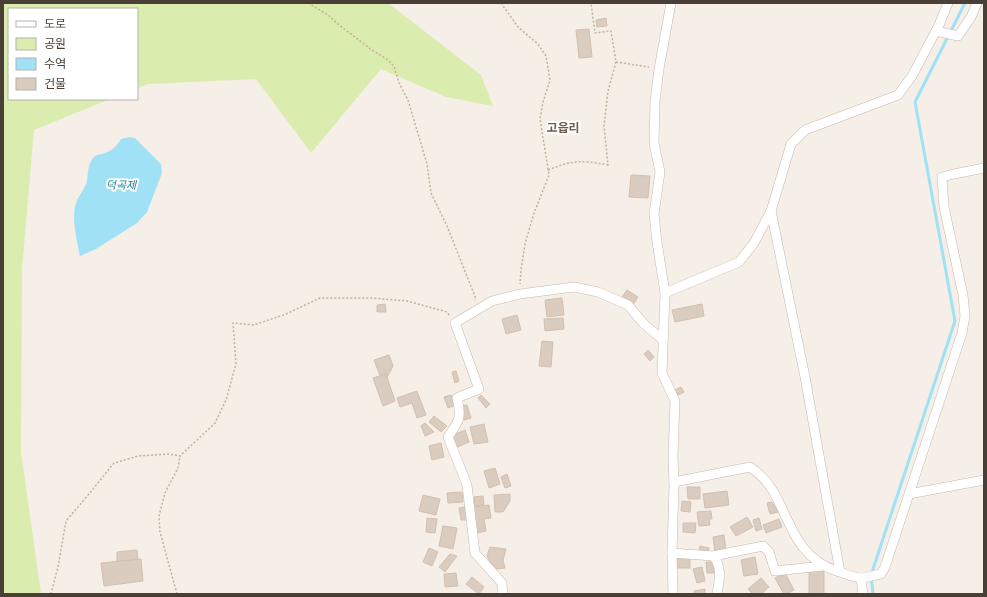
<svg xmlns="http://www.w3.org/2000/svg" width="987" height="597" font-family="'Archivo Narrow','Noto Sans KR',sans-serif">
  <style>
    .green { fill: #daecae }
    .water { fill: #a1e1f6 }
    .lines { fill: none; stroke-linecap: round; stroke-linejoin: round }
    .stream { stroke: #a1e1f6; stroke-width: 3 }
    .building { fill: #dbccc0; stroke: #d3bfaf }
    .street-casing { stroke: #c5b8ad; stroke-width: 10 }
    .path { stroke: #c4af9a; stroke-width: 1.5; stroke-dasharray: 2 2; stroke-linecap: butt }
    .street { stroke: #fff; stroke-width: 9 }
    .labels { text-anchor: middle; stroke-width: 4; stroke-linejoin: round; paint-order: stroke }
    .water-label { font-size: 11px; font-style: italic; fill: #227c9b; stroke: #fff }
    .quarter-label { font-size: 12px; font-weight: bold; fill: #6d5b4c; stroke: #fff }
  </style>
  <rect width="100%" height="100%" fill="#f5efe8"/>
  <polygon class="green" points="3,3 388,3 481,75 493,106 446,97 381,69 311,153 256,79 148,84 137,88 137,9 9,9 9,99 110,99 34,130 22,269 21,452 41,594 3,594"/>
  <path class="water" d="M 129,137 L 135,138 L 161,164 L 162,173 L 147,212 L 137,223 L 96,249 L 80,256 C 77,241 71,217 76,203 C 79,195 85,189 87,181 C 88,174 88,162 94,157 C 96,155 99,154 102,154 C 112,151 116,147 121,139 Z"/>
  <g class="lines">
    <polyline class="stream" points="873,594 871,575 955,321 915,102 965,3"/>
  </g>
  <g class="building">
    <polygon points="606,18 607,26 597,27 596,20"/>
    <polygon points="589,29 592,57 579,58 576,30"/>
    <polygon points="631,175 650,176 648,198 629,197"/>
    <polygon points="627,290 638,297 633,305 622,297"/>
    <polygon points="562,298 564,315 547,317 545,300"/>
    <polygon points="385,304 386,312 377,312 377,305"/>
    <polygon points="702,304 704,316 675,322 672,310"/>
    <polygon points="517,315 521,330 506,334 502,319"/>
    <polygon points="563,318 564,329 545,331 544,319"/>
    <polygon points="542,341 553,342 551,367 539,366"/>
    <polygon points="648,350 654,357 650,361 644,354"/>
    <polygon points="389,355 393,366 390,372 387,377 386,374 380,376 374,360"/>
    <polygon points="456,371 459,381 455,383 452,372"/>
    <polygon points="386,374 395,401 383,406 373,378"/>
    <polygon points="681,387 684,392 678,395 675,390"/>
    <polygon points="417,391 426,415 417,418 412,403 400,407 397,398"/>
    <polygon points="451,395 455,405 448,408 444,397"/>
    <polygon points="481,395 490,404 486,408 478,398"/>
    <polygon points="467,405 471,418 464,420 461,406"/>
    <polygon points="434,416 447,426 441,432 429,422"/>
    <polygon points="425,423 434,432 425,436 421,426"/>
    <polygon points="484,424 488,442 474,444 470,427"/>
    <polygon points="465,430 469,442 455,448 451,436"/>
    <polygon points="441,443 444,457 432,460 429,446"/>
    <polygon points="495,468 500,484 489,488 484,471"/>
    <polygon points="507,474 511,486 505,488 501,477"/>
    <polygon points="687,487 700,487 700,499 688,499"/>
    <polygon points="727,491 729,505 705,508 703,494"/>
    <polygon points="462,492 463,502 448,503 447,493"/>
    <polygon points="510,494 510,501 503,512 495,512 494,495"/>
    <polygon points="423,495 440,499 436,515 419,511"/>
    <polygon points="483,496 484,505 475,506 474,497"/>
    <polygon points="682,501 691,502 690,512 681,511"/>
    <polygon points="772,502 778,512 770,514 767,503"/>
    <polygon points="489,505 491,518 484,519 486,531 477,533 473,507"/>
    <polygon points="465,507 467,520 461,520 459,508"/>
    <polygon points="711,511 712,519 709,519 710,525 699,526 697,512"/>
    <polygon points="747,517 753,527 736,536 730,527"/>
    <polygon points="427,518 437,519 435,533 426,532"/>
    <polygon points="759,518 762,529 756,531 753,520"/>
    <polygon points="779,519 782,527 766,533 763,525"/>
    <polygon points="683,523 696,523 695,533 683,532"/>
    <polygon points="443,526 457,528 453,549 439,546"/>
    <polygon points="724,535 726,550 715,552 713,537"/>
    <polygon points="700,546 709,548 708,552 699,551"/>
    <polygon points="490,547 506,549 503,560 505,568 494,569 487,556"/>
    <polygon points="429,548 438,552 432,566 423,562"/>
    <polygon points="137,550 138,560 117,562 117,552"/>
    <polygon points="450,554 457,556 445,572 439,567"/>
    <rect x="676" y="556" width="14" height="12"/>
    <polygon points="755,557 758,574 744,576 741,560"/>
    <polygon points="141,559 143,581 104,586 101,563"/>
    <polygon points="706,562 713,562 714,573 707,573"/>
    <polygon points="702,567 705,581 697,583 693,569"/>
    <rect x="809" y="571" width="15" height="23"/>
    <polygon points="456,573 458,586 445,587 444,574"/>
    <polygon points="785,573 794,590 786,594 784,594 775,578"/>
    <polygon points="472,577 484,587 479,594 466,584"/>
    <polygon points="761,578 769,587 761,594 753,594 748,589"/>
    <polygon points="705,589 705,594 694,594 694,591"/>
  </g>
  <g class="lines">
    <g class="street-casing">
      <g id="street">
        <polyline points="936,31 958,36 971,17 977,3"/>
        <polyline points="771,211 805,377 840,572"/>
        <polyline points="665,293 657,242 654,214 660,172 654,143 655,101 659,69 671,3"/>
        <path d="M 674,482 L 750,467 C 792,494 781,551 836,571 C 844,573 854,578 862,578 C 868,577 875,575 881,574 L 885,567 L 962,333 L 965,316 L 963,295 L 944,207 L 942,177 L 954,174 L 984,168"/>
        <polyline points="909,494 984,480"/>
        <path d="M 672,553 L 713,556 C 723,567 719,581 717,594"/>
        <polyline points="713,556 763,546 769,552 775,571 823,566"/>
        <polyline points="861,578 863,594"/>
        <path d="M 503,594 L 502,583 L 475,553 L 467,485 L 448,437 C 459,421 462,418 457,398 L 479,389 L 455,323 L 492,301 L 520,294 L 574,287 L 598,292 L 628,305 L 644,324 L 663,340"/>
        <polyline points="673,594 672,553 674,485 673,456 675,401 662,373 665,293 739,262 754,243 771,211 791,144 805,130 898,95 912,76 939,25 948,3"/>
      </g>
    </g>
    <g class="path">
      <polyline points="308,3 328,15 339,25 372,50 388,60 394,66 399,83 408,100 427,164 431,193 447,226 476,299 475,300"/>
      <polyline points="501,3 518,27 538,44 546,56 550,80 543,102 540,119 549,175 534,213 525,244 521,270 520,284"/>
      <polyline points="616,62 649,67"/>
      <path d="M 548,170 C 573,160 581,160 608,165 L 604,126 L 608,91 L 616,62 L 611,31 L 595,33 L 591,3"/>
      <polyline points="51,594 58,567 66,521 89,494 114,463 138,456 169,454 180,456 215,423 226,400 236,364 233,323 254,325 286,314 320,298 371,298 407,301 447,312 449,315"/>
      <polyline points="177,594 160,532 159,516 165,493 178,468 180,456"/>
    </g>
    <use href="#street" class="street"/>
  </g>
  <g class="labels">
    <g class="water-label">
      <text x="121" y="189">덕곡제</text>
    </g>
    <g class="quarter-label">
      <text x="563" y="132">고읍리</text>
    </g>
  </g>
  <rect width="987" height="597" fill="none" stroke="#493f36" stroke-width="8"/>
  <rect x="8" y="8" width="130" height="92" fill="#ffffff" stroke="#b6b2af"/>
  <rect x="16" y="21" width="20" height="6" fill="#ffffff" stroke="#b6b2af"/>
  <text x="44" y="28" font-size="12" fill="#493f36">도로</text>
  <rect x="16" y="38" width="20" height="12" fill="#daecae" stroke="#b6b2af"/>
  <text x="44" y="48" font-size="12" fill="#493f36">공원</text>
  <rect x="16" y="58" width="20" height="12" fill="#a1e1f6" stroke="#b6b2af"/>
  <text x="44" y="68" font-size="12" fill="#493f36">수역</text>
  <rect x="16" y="78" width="20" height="12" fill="#dbccc0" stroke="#b6b2af"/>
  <text x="44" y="88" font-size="12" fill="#493f36">건물</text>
</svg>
